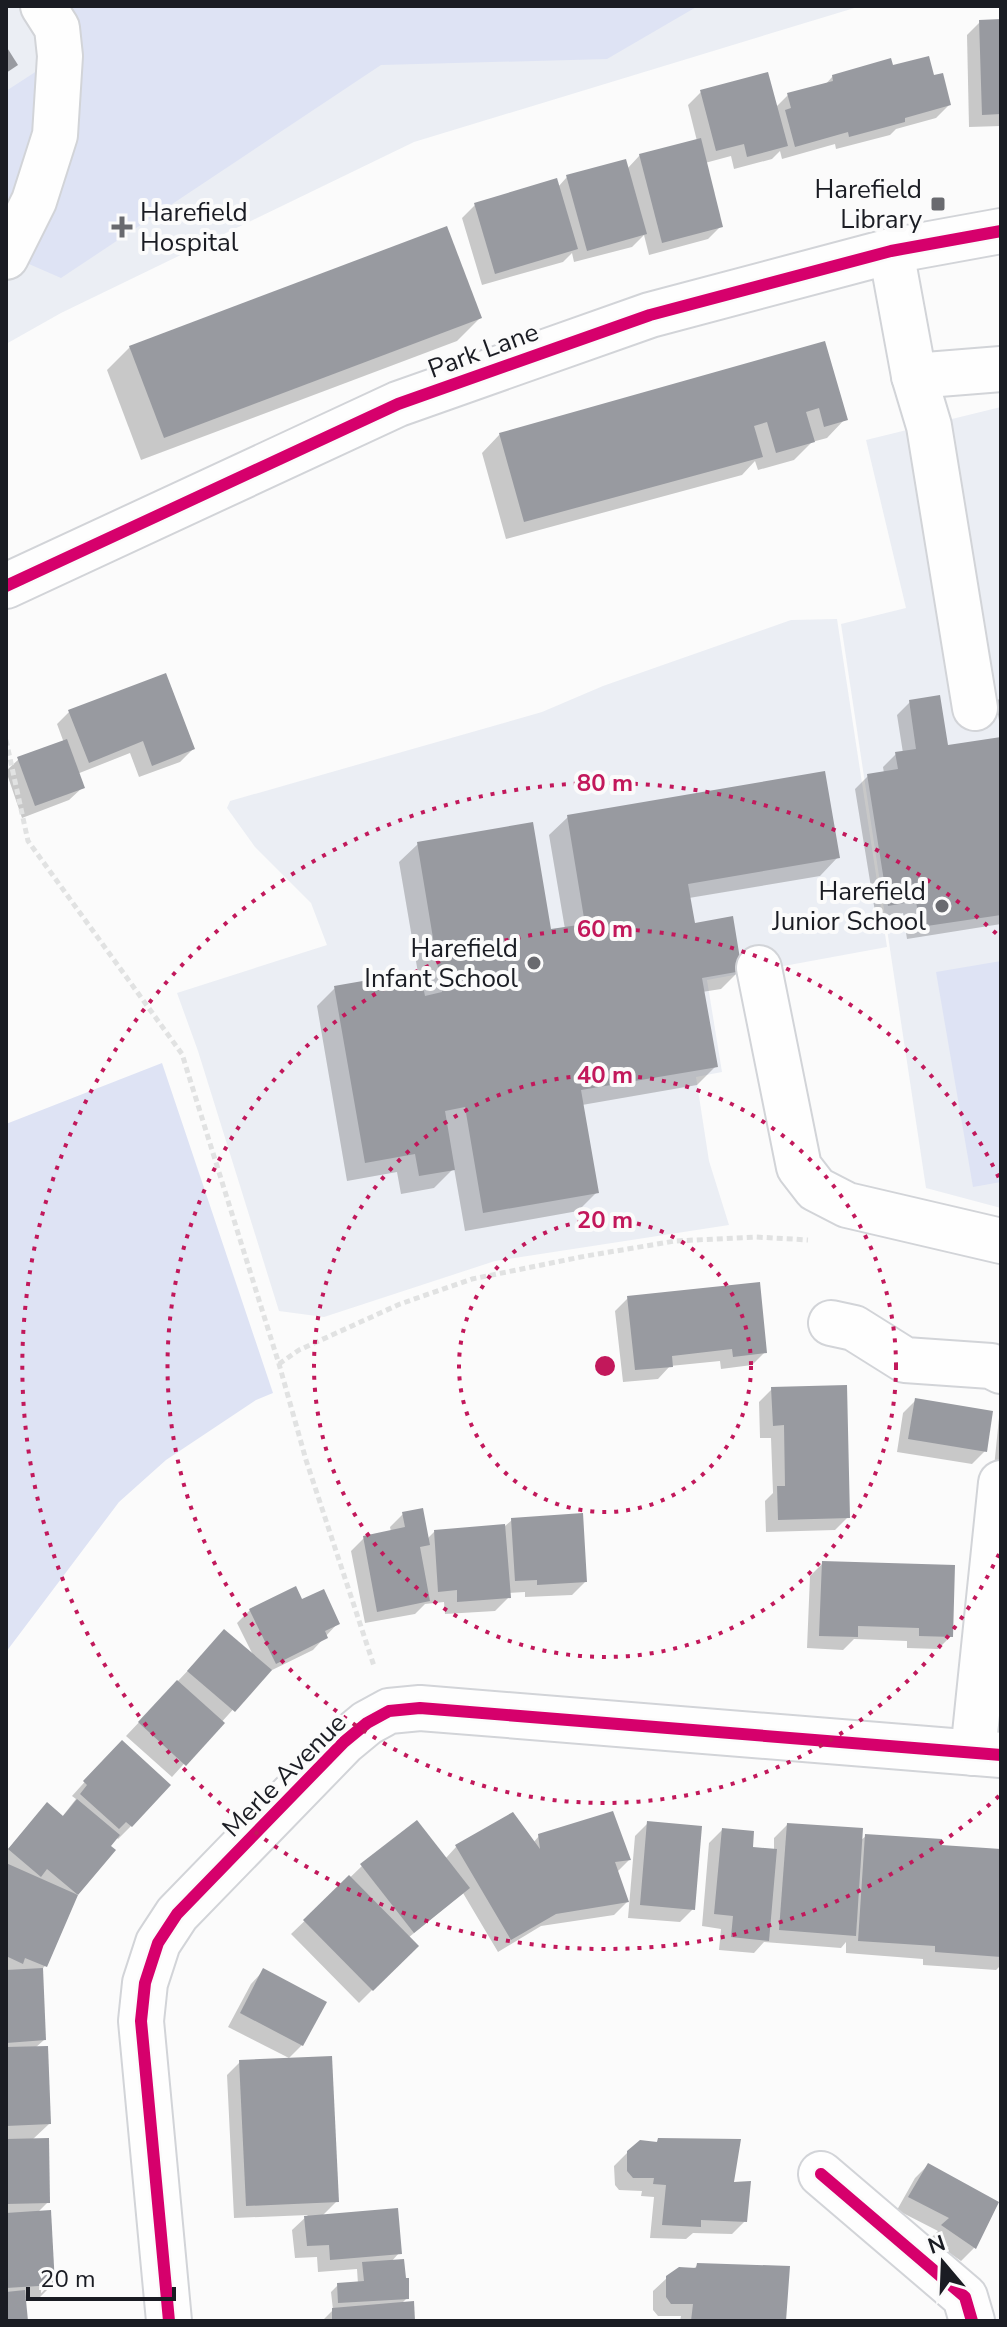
<svg xmlns="http://www.w3.org/2000/svg" width="1007" height="2327" font-family="'Nunito Sans',sans-serif">
  <style>
    .built { fill: #ebeef4 }
    .green { fill: #dee3f4 }
    .shadow { fill: #0003 }
    .building { fill: #989aa0 }
    .lines { fill: none; stroke-linecap: round; stroke-linejoin: round }
    .minor-casing { stroke: #d2d4d8; stroke-width: 48 }
    .path { stroke: #e1e2e2; stroke-width: 5; stroke-dasharray: 6 4; stroke-linecap: butt }
    .minor { stroke: #fefefe; stroke-width: 44 }
    .cycleway-casing { stroke: #fbfbfb; stroke-width: 17 }
    .cycleway { stroke: #d6006c; stroke-width: 12 }
    .ring { fill: none; stroke: #c2185b; stroke-width: 4; stroke-dasharray: 4 8 }
    .poi-dot { fill: #696a6f; stroke: #fbfbfb; stroke-width: 3 }
    .labels { text-anchor: middle; stroke-width: 8; stroke-linejoin: round; paint-order: stroke }
    .poi-label { font-size: 26px; fill: #1a1c23; stroke: #fbfbfb; text-anchor: end }
    .street-label { font-size: 26px; fill: #1a1c23; stroke: #fbfbfb }
    .centre { fill: #c2185b; stroke: #fbfbfb; stroke-width: 4 }
    .ring-label { font-size: 24px; text-anchor: middle; font-weight: bold; fill: #c2185b; stroke: #fbfbfb; stroke-width: 8; stroke-linejoin: round; paint-order: stroke }
  </style>
  <rect width="100%" height="100%" fill="#fbfbfb"/>
  <g class="built">
    <polygon points="6,6 861,6 414,142 61,313 6,344"/>
    <polygon points="1001,407 1001,1208 926,1188 841,624 906,608 866,440"/>
    <polygon points="837,619 887,947 707,980 722,1072 696,1077 709,1161 729,1225 495,1261 324,1317 279,1311 198,1051 177,993 327,945 311,903 255,847 227,808 230,801 542,712 603,686 791,620"/>
  </g>
  <g class="green">
    <polygon points="50,6 698,6 607,59 381,65 61,278 6,254 6,91 60,56"/>
    <polygon points="1001,961 1001,1182 973,1187 936,972"/>
    <polygon points="162,1063 273,1393 256,1400 166,1460 119,1502 6,1652 6,1124"/>
  </g>
  <g class="shadow">
    <polygon points="1001,21 1001,126 969,127 967,35 980,22"/>
    <polygon points="892,68 933,78 949,105 936,118 896,129 890,135 836,149 835,144 782,159 780,151 772,159 734,169 731,156 705,163 721,226 708,239 649,255 644,235 632,247 574,262 572,253 563,262 482,285 462,218 475,205 558,187 567,177 627,169 640,155 697,141 688,105 701,92 775,108 788,95 824,86 833,76"/>
    <polygon points="480,318 457,341 141,460 107,370 130,347"/>
    <polygon points="824,343 845,419 827,438 812,442 794,460 758,470 755,461 742,475 506,539 482,453 500,434"/>
    <polygon points="1001,697 1001,733 996,702"/>
    <polygon points="910,702 947,748 1001,739 1001,924 907,939 903,913 876,918 855,789 868,776 884,773 883,767 896,754 903,753 897,715"/>
    <polygon points="70,711 193,749 180,762 139,777 130,753 77,774 82,788 69,800 22,818 6,771 19,759 64,743 57,724"/>
    <polygon points="568,817 838,857 820,876 689,898 693,925 740,970 721,989 702,992 715,1067 697,1085 582,1105 597,1192 578,1211 465,1231 454,1168 434,1188 401,1194 397,1172 347,1181 317,1006 335,988 418,973 399,862 418,844 549,932 565,929 549,835"/>
    <polygon points="628,1298 765,1352 752,1365 721,1369 720,1361 670,1366 658,1379 623,1382 615,1311"/>
    <polygon points="772,1389 848,1517 835,1530 766,1532 765,1501 773,1493 771,1438 760,1438 759,1402"/>
    <polygon points="1001,1398 1001,1548 986,1547"/>
    <polygon points="916,1400 985,1451 972,1464 897,1452 903,1413"/>
    <polygon points="403,1514 427,1539 434,1532 505,1526 512,1520 585,1582 572,1595 525,1597 525,1592 508,1593 508,1598 495,1611 445,1614 444,1602 425,1604 415,1614 365,1623 351,1551 364,1538 391,1532 390,1527"/>
    <polygon points="823,1563 951,1636 938,1649 907,1648 907,1641 854,1639 843,1650 807,1648 810,1576"/>
    <polygon points="301,1601 338,1623 313,1650 266,1673 172,1777 126,1736 212,1645 254,1657 237,1623 250,1610"/>
    <polygon points="109,1755 131,1826 118,1839 116,1837 108,1846 113,1850 77,1894 45,1966 41,1970 44,2040 35,2048 49,2124 32,2140 48,2202 37,2213 53,2284 40,2297 24,2298 26,2321 6,2321 6,1852 35,1818 62,1817 76,1799 72,1796"/>
    <polygon points="648,1823 693,1909 680,1922 628,1918 635,1836"/>
    <polygon points="787,1825 860,1841 866,1836 939,1847 1001,1851 1001,1965 996,1970 923,1965 923,1959 846,1953 846,1942 841,1948 764,1942 754,1953 719,1950 721,1929 702,1926 709,1843 722,1830 750,1849 774,1851 774,1838"/>
    <polygon points="539,1836 629,1860 617,1872 627,1902 614,1915 541,1926 498,1952 463,1893 408,1938 416,1946 359,2003 291,1934 362,1866 445,1859 456,1847 533,1843"/>
    <polygon points="263,1971 302,2045 289,2058 228,2027 251,1984"/>
    <polygon points="240,2062 337,2201 322,2216 399,2253 391,2262 407,2298 401,2304 413,2321 322,2321 333,2310 331,2292 338,2285 358,2284 357,2269 318,2272 317,2257 295,2258 292,2230 308,2215 234,2218 227,2075"/>
    <polygon points="659,2140 731,2184 745,2221 732,2234 693,2233 686,2239 650,2238 654,2197 641,2196 642,2191 619,2190 615,2185 614,2166 628,2152 654,2144"/>
    <polygon points="928,2165 996,2203 974,2248 961,2261 930,2239 938,2231 897,2210 915,2178"/>
    <polygon points="698,2265 784,2321 680,2321 681,2316 658,2316 653,2310 653,2291 667,2278 693,2269"/>
  </g>
  <g class="building">
    <polygon points="1001,19 1001,114 982,115 979,20"/>
    <polygon points="6,46 18,65 6,73"/>
    <polygon points="929,56 934,75 943,73 951,105 905,118 905,122 849,137 848,132 795,147 785,110 791,108 787,93 833,81 832,75 891,58 893,65"/>
    <polygon points="768,72 788,146 747,157 744,144 716,151 700,90"/>
    <polygon points="701,138 723,227 662,243 639,154"/>
    <polygon points="626,159 647,234 587,251 566,175"/>
    <polygon points="557,178 578,249 495,274 474,203"/>
    <polygon points="447,226 482,318 164,438 129,346"/>
    <polygon points="825,341 848,420 824,427 819,408 806,412 815,442 776,453 767,422 754,426 763,457 524,522 499,433"/>
    <polygon points="166,673 195,749 152,766 143,741 89,763 68,710"/>
    <polygon points="940,695 948,745 1001,737 1001,915 920,927 916,901 888,906 867,774 898,769 895,752 916,749 909,700"/>
    <polygon points="67,739 85,788 35,806 17,757"/>
    <polygon points="825,771 840,858 688,884 695,923 733,916 742,971 702,978 718,1067 581,1090 599,1193 483,1213 465,1107 445,1111 455,1170 419,1176 415,1154 365,1163 334,986 420,971 425,996 442,992 417,842 533,822 551,929 585,924 567,815"/>
    <polygon points="760,1282 767,1353 733,1357 732,1349 672,1356 673,1367 635,1370 627,1296"/>
    <polygon points="847,1385 850,1518 778,1520 777,1486 785,1486 784,1425 773,1426 771,1387"/>
    <polygon points="915,1398 993,1411 987,1452 908,1439"/>
    <polygon points="423,1508 430,1545 420,1547 430,1601 377,1612 363,1536 405,1527 402,1512"/>
    <polygon points="583,1513 587,1582 537,1585 537,1580 515,1581 511,1518"/>
    <polygon points="505,1524 511,1598 457,1602 457,1590 438,1592 434,1530"/>
    <polygon points="822,1561 955,1565 953,1637 919,1636 919,1628 858,1626 858,1637 819,1636"/>
    <polygon points="296,1586 302,1599 324,1589 340,1624 325,1631 328,1638 276,1664 249,1609"/>
    <polygon points="224,1629 272,1670 235,1712 187,1671"/>
    <polygon points="177,1680 225,1723 186,1766 138,1722"/>
    <polygon points="122,1740 171,1785 132,1827 126,1822 119,1829 80,1794 87,1785 83,1781"/>
    <polygon points="77,1799 120,1835 111,1846 116,1850 78,1895 47,1869 41,1877 8,1849 47,1802 63,1816"/>
    <polygon points="613,1811 631,1860 615,1862 629,1902 556,1914 511,1940 455,1845 513,1812 540,1849 538,1834"/>
    <polygon points="417,1820 470,1888 414,1933 360,1864"/>
    <polygon points="647,1821 702,1826 695,1910 640,1905"/>
    <polygon points="787,1823 863,1828 856,1936 779,1930"/>
    <polygon points="722,1828 754,1831 753,1847 777,1849 769,1941 731,1937 733,1916 714,1914"/>
    <polygon points="865,1834 942,1839 941,1845 1001,1849 1001,1957 935,1952 935,1946 858,1941"/>
    <polygon points="6,1863 78,1895 47,1967 25,1958 23,1964 6,1956"/>
    <polygon points="349,1875 419,1946 373,1991 303,1920"/>
    <polygon points="43,1968 46,2040 6,2043 6,1970"/>
    <polygon points="263,1968 327,2002 303,2046 240,2013"/>
    <polygon points="48,2046 51,2124 6,2126 6,2047"/>
    <polygon points="332,2056 339,2202 246,2206 239,2060"/>
    <polygon points="49,2138 50,2203 6,2204 6,2139"/>
    <polygon points="658,2138 741,2139 734,2182 751,2181 747,2222 701,2220 701,2227 662,2225 666,2185 653,2184 654,2178 633,2178 627,2171 627,2151 640,2140 657,2142"/>
    <polygon points="928,2163 999,2202 976,2249 941,2225 949,2218 908,2197"/>
    <polygon points="398,2208 402,2254 330,2260 329,2245 307,2246 304,2216"/>
    <polygon points="51,2210 55,2285 6,2288 6,2213"/>
    <polygon points="404,2259 406,2278 409,2278 409,2299 338,2303 337,2283 364,2281 362,2262"/>
    <polygon points="697,2263 790,2266 786,2321 691,2321 693,2304 671,2304 666,2297 666,2276 679,2267 696,2268"/>
    <polygon points="25,2290 28,2321 6,2321 6,2292"/>
    <polygon points="414,2301 415,2321 332,2321 332,2308"/>
  </g>
  <g class="lines">
    <g class="minor-casing">
      <g id="minor">
        <polyline points="891,251 914,376 929,426 975,708"/>
        <polyline points="6,257 34,201 55,135 60,56 57,28 43,6"/>
        <polyline points="914,376 1001,369"/>
        <polyline points="6,586 398,404 650,315 891,251 1001,231"/>
        <polyline points="759,968 799,1167 816,1189 847,1205 1001,1241"/>
        <polyline points="831,1323 854,1328 905,1360 991,1366 1001,1371"/>
        <polyline points="973,1753 1001,1483"/>
        <polyline points="821,2174 965,2297 972,2321"/>
        <polyline points="169,2321 141,2021 145,1983 158,1943 177,1914 344,1742 367,1723 389,1711 420,1708 1001,1755"/>
      </g>
    </g>
    <g class="path">
      <polyline points="6,740 28,841 182,1054 279,1364 306,1460 374,1666"/>
      <polyline points="279,1364 299,1350 400,1304 472,1279 586,1256 675,1241 756,1237 808,1240"/>
    </g>
    <use href="#minor" class="minor"/>
    <g class="cycleway-casing">
      <g id="cycleway">
        <polyline points="6,586 398,404 650,315 891,251 1001,231"/>
        <polyline points="821,2174 965,2297 972,2321"/>
        <polyline points="169,2321 141,2021 145,1983 158,1943 177,1914 344,1742 367,1723 389,1711 420,1708 1001,1755"/>
      </g>
    </g>
    <use href="#cycleway" class="cycleway"/>
  </g>
  <g class="ring">
    <circle cx="605" cy="1366" r="146"/>
    <circle cx="605" cy="1366" r="291"/>
    <path d="M999 1554A437 437 0 1 1 999 1178"/>
    <path d="M999 1796A583 583 0 1 1 999 936"/>
  </g>
  <g class="poi-dot">
    <rect x="930" y="196" width="16" height="16" rx="4"/>
    <path d="M118 215h8v8h8v8h-8v8h-8v-8h-8v-8h8z"/>
    <circle cx="942" cy="906" r="8"/>
    <circle cx="534" cy="963" r="8"/>
  </g>
  <g class="labels">
    <g class="poi-label">
      <text x="922" y="198">Harefield<tspan x="922" dy="30">Library</tspan></text>
      <text x="140" y="221" text-anchor="start">Harefield<tspan x="140" dy="30">Hospital</tspan></text>
      <text x="926" y="900">Harefield<tspan x="926" dy="30">Junior School</tspan></text>
      <text x="518" y="957">Harefield<tspan x="518" dy="30">Infant School</tspan></text>
    </g>
    <g class="street-label">
      <text transform="translate(483 350) rotate(-20)" y="9">Park Lane</text>
      <text transform="translate(284 1775) rotate(-45)" y="9">Merle Avenue</text>
    </g>
  </g>
  <circle cx="605" cy="1366" r="12" class="centre"/>
  <g class="ring-label">
    <text x="605" y="791">80 m</text>
    <text x="605" y="937">60 m</text>
    <text x="605" y="1083">40 m</text>
    <text x="605" y="1228">20 m</text>
  </g>
  <rect width="1007" height="2327" fill="none" stroke="#1a1c23" stroke-width="16"/>
  <g transform="translate(943 2263) rotate(341)" stroke="#fbfbfb" stroke-width="6" paint-order="stroke">
  <path d="M0-6L14 30L0 20L-14 30Z" fill="#1a1c23"/>
  <text y="-12" font-size="22" font-weight="bold" text-anchor="middle" fill="#1a1c23">N</text>
  </g>
  <path d="M28 2287v12h146v-12" fill="none" stroke="#1a1c23" stroke-width="4"/>
  <text x="40" y="2287" font-size="24" fill="#1a1c23" stroke="#fbfbfb" stroke-width="6" paint-order="stroke">20 m</text>
</svg>
